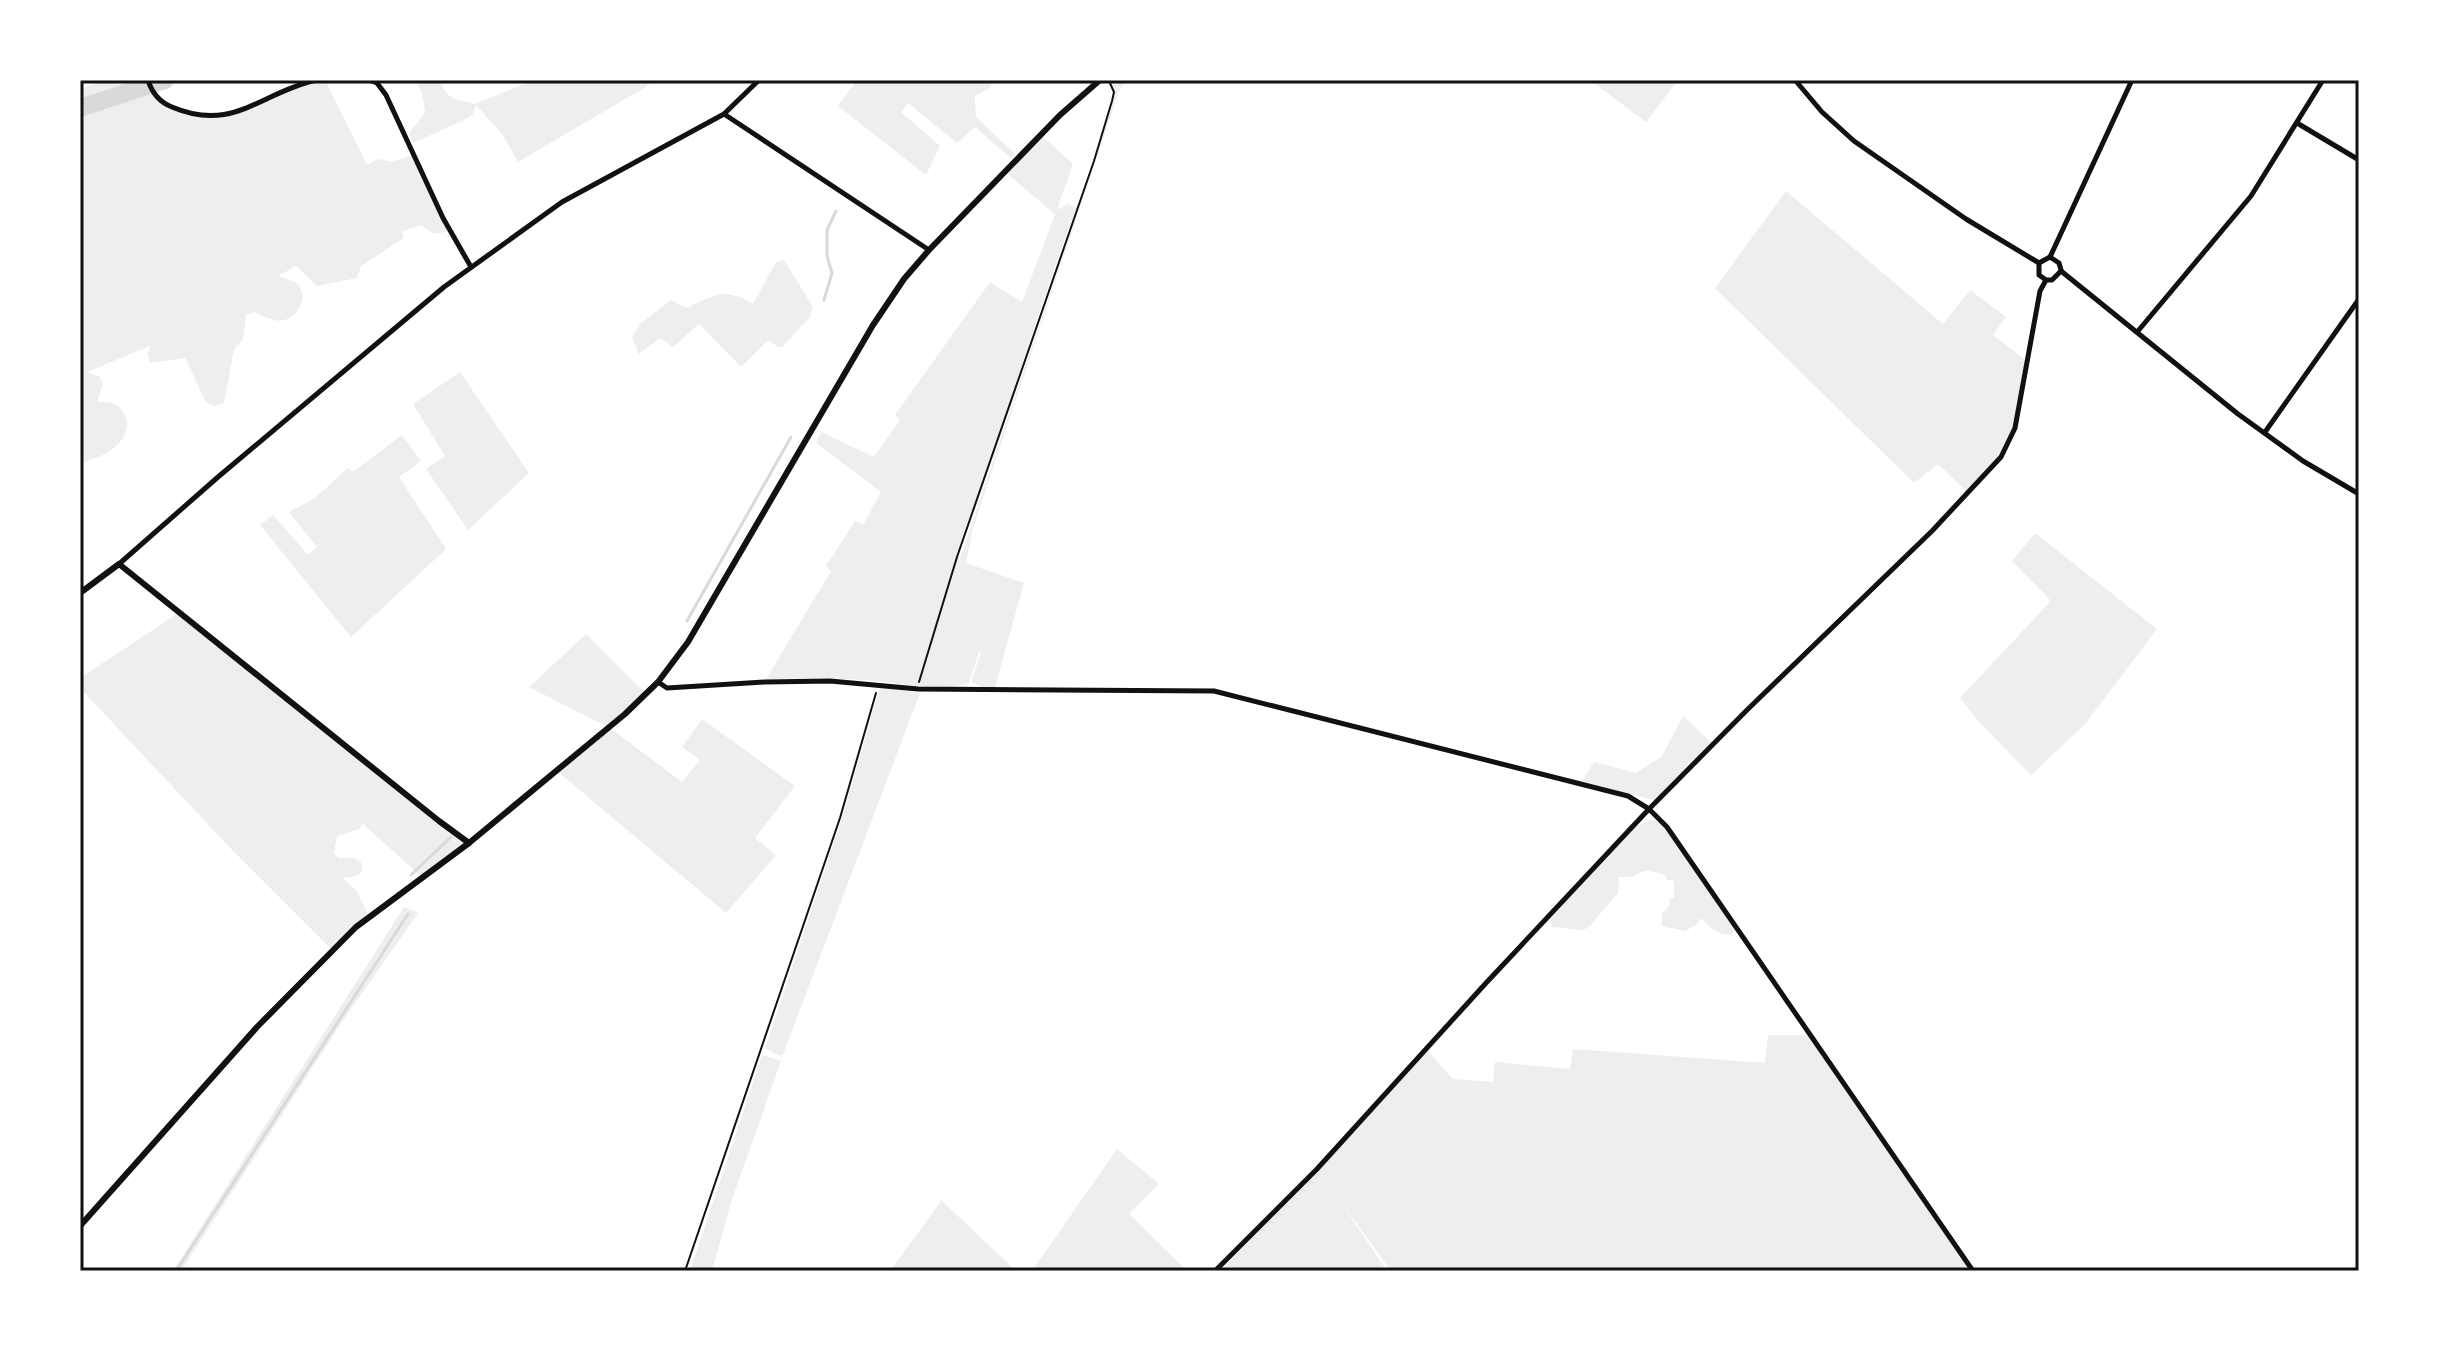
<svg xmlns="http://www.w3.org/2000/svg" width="2439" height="1351" font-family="Bitter,serif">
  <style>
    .green { fill: #eee }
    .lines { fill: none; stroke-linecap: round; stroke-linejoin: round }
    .stream { stroke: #d9d9d9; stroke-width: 3 }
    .river { stroke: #d9d9d9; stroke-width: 18 }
    .path { stroke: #111; stroke-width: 2 }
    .minor { stroke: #111; stroke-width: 5 }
    .tertiary { stroke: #111; stroke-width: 6 }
    .secondary { stroke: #111; stroke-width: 6 }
    .neatline { fill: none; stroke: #111; stroke-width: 3 }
  </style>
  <rect width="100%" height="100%" fill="#fff"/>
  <g class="green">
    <path d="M 105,80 L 164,80 L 150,85 L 156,101 L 216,117 L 316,80 L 325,80 L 367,165 L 378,159 L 392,162 L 412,155 L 448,227 L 447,231 C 435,236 431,233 422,225 L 402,231 L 404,238 L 361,266 L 357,278 L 317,286 L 296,266 L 278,276 C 283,278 292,280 296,283 C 310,294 299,316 285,320 C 275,323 263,316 254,312 L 246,315 L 243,340 L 234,349 L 224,403 L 215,406 L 206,402 L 185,358 L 150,363 L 148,353 L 150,346 L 87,372 L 100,377 L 103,385 L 97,402 C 102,402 111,402 115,404 C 130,412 130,432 119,443 C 110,454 94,459 80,463 L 80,89 Z"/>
    <path d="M 413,80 L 439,80 L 448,95 L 457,100 L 475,104 L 534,80 L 655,80 L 644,88 L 518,162 L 502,134 L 476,105 L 473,114 L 466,119 L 413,143 L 409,133 L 425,113 C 424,101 422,87 413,80 Z"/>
    <polygon points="857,80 994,80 990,88 975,96 976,117 1015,154 1011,158 975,127 957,143 908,103 901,112 940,146 926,175 838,106"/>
    <path d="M 1115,80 L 1126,80 L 1119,91 L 972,531 L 966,563 L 1024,583 L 995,687 L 982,687 L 971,682 L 981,653 L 979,652 L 969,683 C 938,693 905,684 874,681 C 839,677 802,679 766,679 L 831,571 L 826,566 L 855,521 L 863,525 L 881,492 L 816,443 L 821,432 L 874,457 L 900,420 L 895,415 L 990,282 L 1022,302 L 1055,214 L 1005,172 L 1041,135 L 1073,164 L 1057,210 L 1068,204 L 1076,208 C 1043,298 1014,390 984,481 C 977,503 956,542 959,561 L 1095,162 L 1113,102 L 1115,92 L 1112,83 Z"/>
    <polygon points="1590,80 1678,80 1646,122"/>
    <polygon points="1786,191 1943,324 1970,290 2006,317 1993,335 2028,362 2015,428 2001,457 1968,493 1938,464 1914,483 1715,288"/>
    <path d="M 784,260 L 813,307 L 810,317 L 782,347 L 777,347 L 771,341 L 766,342 L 741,367 L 699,324 L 673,347 L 660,338 L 639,354 L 632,338 L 640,324 L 671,300 L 687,308 C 714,295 725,287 753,304 L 776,262 Z"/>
    <polygon points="460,372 529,473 468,530 426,469 445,456 413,404"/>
    <polygon points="402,435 421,461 399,477 446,549 351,637 260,525 273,515 308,555 317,547 289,512 315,498 348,468 353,472"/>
    <polygon points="2035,533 2157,629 2085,724 2031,775 1980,723 1960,698 2049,603 2050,600 2012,561"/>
    <polygon points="180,612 469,843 423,878 363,824 359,829 337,836 334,853 338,858 353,858 361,862 362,872 356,876 342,878 356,890 367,912 363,922 332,950 233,851 80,688 80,678"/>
    <polygon points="586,634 647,695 610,728 682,782 700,760 682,747 702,719 795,786 755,838 776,855 726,913 557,771 608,727 529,687"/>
    <polygon points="880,687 920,693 782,1057 765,1048 842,818"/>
    <polygon points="1683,716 1713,744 1657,801 1582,781 1594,762 1636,773 1662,756"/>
    <path d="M 1651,820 L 1662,822 L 1735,926 L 1733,933 C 1720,939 1709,926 1701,918 L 1696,925 L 1685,931 L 1662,926 L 1662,914 L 1669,906 L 1670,898 L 1674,898 L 1674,881 L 1667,880 L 1665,875 C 1652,871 1644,868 1633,877 L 1619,877 L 1618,893 L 1589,927 L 1583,930 L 1552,927 L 1549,916 L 1636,826 Z"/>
    <polygon points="404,907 418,913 342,1022 181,1271 173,1271"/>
    <polygon points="1768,1035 1811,1035 1973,1271 1391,1271 1340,1201 1387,1271 1221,1271 1426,1049 1453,1079 1493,1082 1495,1062 1570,1069 1573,1049 1765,1063"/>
    <polygon points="762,1055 781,1061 731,1202 713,1267 712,1271 690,1271"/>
    <polygon points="1117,1149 1159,1184 1129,1214 1187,1271 1032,1271"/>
    <polygon points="942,1200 942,1201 1016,1271 890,1271"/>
  </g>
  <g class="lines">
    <g class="stream">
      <polyline points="824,300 832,273 827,256 827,230 836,211"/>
      <polyline points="687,621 791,437"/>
      <polyline points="411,875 451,837"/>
      <polyline points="176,1271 408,914"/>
    </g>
    <polyline class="river" points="80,108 165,80"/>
    <g class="path">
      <polyline points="919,682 957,557 1094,161 1112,101 1114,92 1109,81"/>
      <polyline points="685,1271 840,818 876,693"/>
    </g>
    <g class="minor">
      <path d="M 148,80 C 152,93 159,102 172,107 C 233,133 260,93 316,80"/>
      <polyline points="369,80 377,83 386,95 443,218 471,267"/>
      <polyline points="1795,80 1822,112 1854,141 1966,219 2039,263"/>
      <polyline points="724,114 759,80"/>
      <polyline points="2297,123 2359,160"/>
      <polyline points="2050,257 2132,80"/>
      <polyline points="2050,257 2039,263 2039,275 2046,280 2052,280 2061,271"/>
      <polyline points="2050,257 2059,263 2061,270"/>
      <polyline points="2061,271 2238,414 2303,461 2359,494"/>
      <polyline points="2138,331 2251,196 2323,80"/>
      <polyline points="2265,432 2359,299"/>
      <polyline points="119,564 218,477 444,287 562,202 724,114 929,250"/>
      <polyline points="658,682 667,688 765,682 830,681 918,689 1214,691 1628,796 1649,809 1667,827 1973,1271"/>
      <polyline points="1215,1271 1317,1169 1486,983 1649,809 1747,710 1932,531 2001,457 2015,428 2040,291 2046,280"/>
    </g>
    <polyline class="tertiary" points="80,593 119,564 439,821 469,843"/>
    <polyline class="secondary" points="80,1226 257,1027 356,927 469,843 625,714 658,682 688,642 873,325 904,279 929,250 1060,115 1100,80"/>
  </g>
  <rect width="2439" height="1351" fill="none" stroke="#ffffff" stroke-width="164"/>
  <rect x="82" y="82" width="2275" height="1187" class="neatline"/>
</svg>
